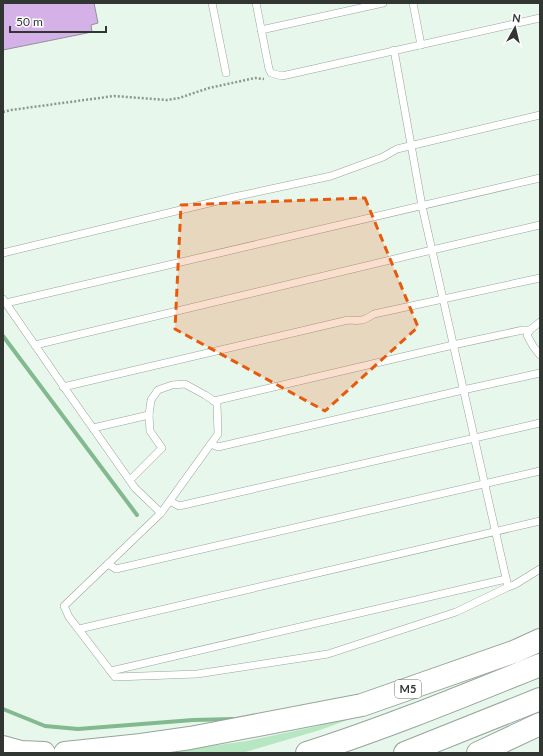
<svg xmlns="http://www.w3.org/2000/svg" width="543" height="756" font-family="Lato,sans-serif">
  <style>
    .green { fill: #b7e6c2 }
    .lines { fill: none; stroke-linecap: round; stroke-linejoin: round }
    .stream { stroke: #82b98f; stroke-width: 4 }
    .building { fill: #d4b1e6; stroke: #988f9c }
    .lane-casing { stroke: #97a59a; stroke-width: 8 }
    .highway-casing { stroke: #97a59a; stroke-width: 24 }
    .path { stroke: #8d978f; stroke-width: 2.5; stroke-dasharray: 2 2; stroke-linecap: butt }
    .lane { stroke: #fff; stroke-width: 7 }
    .highway { stroke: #fff; stroke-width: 22 }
    .marked { fill: #e8590c; fill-opacity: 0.2; stroke: #e8590c; stroke-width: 3; stroke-dasharray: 8 5; stroke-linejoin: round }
    .labels { text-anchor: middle; stroke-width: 4; stroke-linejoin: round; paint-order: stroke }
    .shield { fill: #fff; stroke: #6f7270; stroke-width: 1 }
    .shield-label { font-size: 11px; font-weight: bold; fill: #313632 }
  </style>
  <rect width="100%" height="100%" fill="#e8f7eb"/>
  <polygon class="green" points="362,712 364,714 320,730 242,753 161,753 247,741 318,726"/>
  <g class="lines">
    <g class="stream">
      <polyline points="3,336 137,515"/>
      <polyline points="3,709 45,726 78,729 193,720 233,719"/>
    </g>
  </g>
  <polygon class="building" points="3,3 94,3 98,23 91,25 92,32 3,50"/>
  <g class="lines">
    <g class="lane-casing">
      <g id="lane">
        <polyline points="212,3 226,73"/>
        <polyline points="256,3 269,69 271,73 282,76 540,18"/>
        <polyline points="413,3 421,45"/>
        <polyline points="261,30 383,3"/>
        <polyline points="394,50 422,206 508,587"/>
        <polyline points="3,253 234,197 331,176 383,157 397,149 540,115"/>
        <polyline points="3,299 66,390 135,488 161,513"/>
        <polyline points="6,303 540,178"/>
        <polyline points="540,322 530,330 527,335 533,346 540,355"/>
        <polyline points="35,345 432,250 540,225"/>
        <path d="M 63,387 L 348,320 C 361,321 363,321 374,314 L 540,278"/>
        <polyline points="214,401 453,345 523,330 530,330"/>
        <polyline points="93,428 149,415"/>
        <polyline points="211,444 218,447 463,390 540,373"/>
        <polyline points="130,480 162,448 150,431 149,415 151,400 158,390 172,385 185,384 205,395 217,403 218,434 161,513 64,606 69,617 115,677 197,674 328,654 456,612 508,587 514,585 540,569"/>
        <polyline points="170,501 179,506 540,423"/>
        <polyline points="108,564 116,569 540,471"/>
        <polyline points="79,629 540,521"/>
        <polyline points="111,671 506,579"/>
      </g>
    </g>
    <g class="highway-casing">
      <g id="highway">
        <polyline points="3,747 21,752 44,753"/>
        <polyline points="65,753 141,745 190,738 362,705 516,651 540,640"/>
        <path d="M 307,753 C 386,728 463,696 540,665"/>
        <polyline points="405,753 540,699"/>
        <polyline points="478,753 540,724"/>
      </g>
    </g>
    <polyline class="path" points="3,112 11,110 114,96 167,100 179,98 209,88 255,78 264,79"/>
    <use href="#lane" class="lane"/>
    <use href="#highway" class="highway"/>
  </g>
  <path class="marked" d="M 365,198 L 418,327 L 325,411 L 175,329 L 181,205 Z"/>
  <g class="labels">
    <rect class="shield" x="395" y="680" width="26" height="18" rx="3"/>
    <g class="shield-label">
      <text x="408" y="693">M5</text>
    </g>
  </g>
  <rect width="543" height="756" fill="none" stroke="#313632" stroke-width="8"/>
  <g transform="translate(515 28) rotate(8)" stroke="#ffffff" stroke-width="3" paint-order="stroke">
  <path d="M0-3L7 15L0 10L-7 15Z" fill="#313632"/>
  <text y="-6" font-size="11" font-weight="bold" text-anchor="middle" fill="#313632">N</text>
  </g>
  <path d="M10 26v6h96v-6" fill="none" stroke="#313632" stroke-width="2"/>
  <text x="16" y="26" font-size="12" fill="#313632" stroke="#ffffff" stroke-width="3" paint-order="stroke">50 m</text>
</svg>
